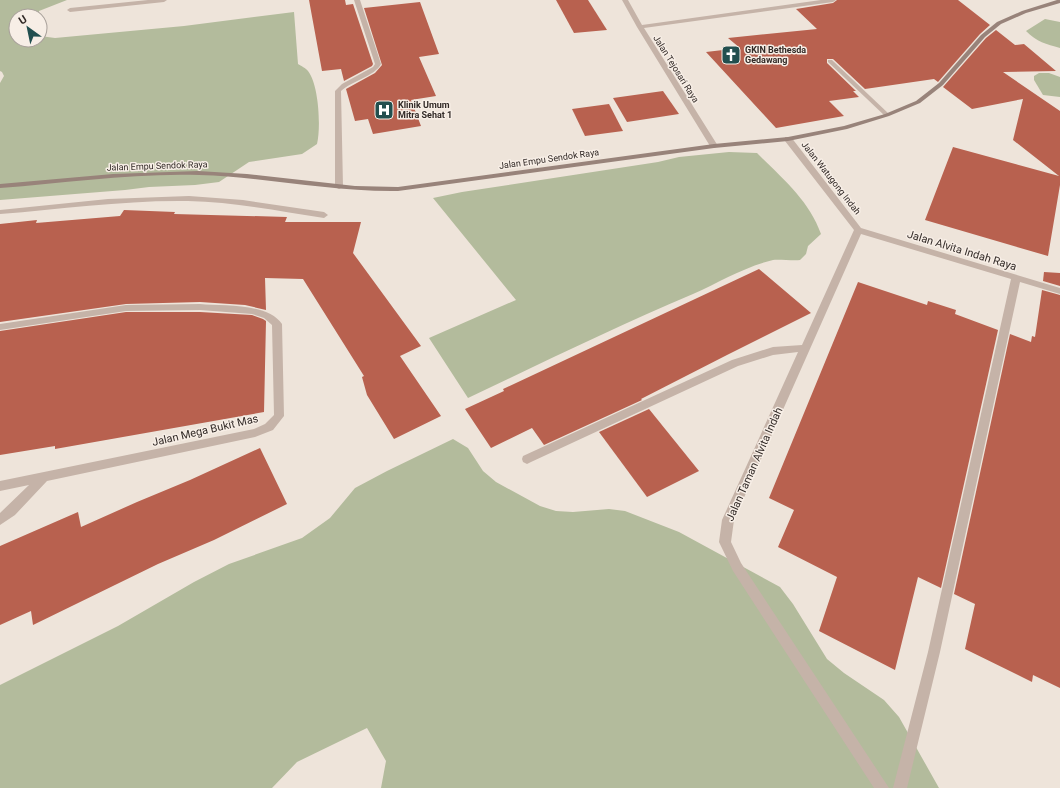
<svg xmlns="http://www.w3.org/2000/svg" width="1060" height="788" font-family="Roboto,sans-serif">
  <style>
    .green { fill: #b3bb9c }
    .building { fill: #b8614f }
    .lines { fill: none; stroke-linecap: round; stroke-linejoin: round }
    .street { fill: #c5b3a8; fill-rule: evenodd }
    .secondary { fill: #98837a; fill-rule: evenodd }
    .labels { text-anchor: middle; stroke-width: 3; stroke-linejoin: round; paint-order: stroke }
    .far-poi-label { font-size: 9px; font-weight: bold; fill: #322a27; stroke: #f7eee6; text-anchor: start }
    .far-street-label { font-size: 9px; fill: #322a27; stroke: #f7eee6 }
    .street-label { font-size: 11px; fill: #322a27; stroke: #f7eee6 }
  </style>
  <rect width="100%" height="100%" fill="#eee4da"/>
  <g class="green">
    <path d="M 0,0 L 67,0 L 39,11 L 39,16 L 16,16 L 16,40 L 40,40 L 40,36 L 55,38 L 184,26 L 294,12 L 298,64 C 301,66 306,68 308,71 C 319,85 321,128 317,144 L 302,154 L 249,162 L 219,182 L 195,185 L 149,187 L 125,190 L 0,200 L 0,83 L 4,76 L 2,72 L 0,71 Z"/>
    <path d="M 1045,19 L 1060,22 L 1060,48 C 1046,44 1037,42 1026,31 Z"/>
    <polygon points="1039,73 1049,73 1060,77 1060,97 1043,95 1034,80 1034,76"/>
    <path d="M 729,152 L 757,153 C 782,178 809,200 821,234 L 808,246 L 806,254 L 800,260 C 794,261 778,259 773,260 C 744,267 720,282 693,294 C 617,326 542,363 468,398 L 429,338 L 516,300 L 433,198 L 462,192 L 658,162 L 679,157 Z"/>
    <polygon points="453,439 468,448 483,471 496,482 540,506 556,511 573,512 609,509 625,511 679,532 780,587 793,604 827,659 844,673 884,700 899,717 939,788 381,788 386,761 367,728 297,762 272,788 0,788 0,685 118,626 194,582 229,564 302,538 330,518 355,488 387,471"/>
  </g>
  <g class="building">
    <polygon points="309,0 345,0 346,5 353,4 373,64 372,66 344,81 341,69 322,71"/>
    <polygon points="556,0 588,0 607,30 574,33"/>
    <polygon points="837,0 958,0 990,25 980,34 938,82 934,79 865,89 833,59 827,59 827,63 856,91 853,91 859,97 829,101 844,116 776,128 706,52 740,48 728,38 817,29 796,9 833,3"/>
    <polygon points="420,2 439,54 419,57 436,96 411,100 421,126 373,134 368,119 355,121 346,89 375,73 382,65 364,8"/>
    <polygon points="996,30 1015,45 1024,44 1056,71 1003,72 1060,111 1060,185 1048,256 925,220 953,147 1059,176 1013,140 1023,99 972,109 943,87 986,38"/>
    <polygon points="663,91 679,114 627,122 613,98"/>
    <polygon points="609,104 623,131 585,136 572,109"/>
    <polygon points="124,210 175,212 174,214 287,217 285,222 361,222 353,253 421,346 400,356 441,416 394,439 367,395 362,377 364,376 303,279 265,278 266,310 245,305 200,302 126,304 0,322 0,224 37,220 36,223 120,216"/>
    <polygon points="759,269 811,313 727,355 641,399 642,400 544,445 532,428 491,448 465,409 504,391 503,389"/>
    <polygon points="1044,272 1060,273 1060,286 1043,281"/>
    <polygon points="858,282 927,305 928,301 956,310 955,314 998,330 941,588 918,577 895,670 819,631 837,577 778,547 794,510 769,498"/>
    <polygon points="1042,290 1060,295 1060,688 1033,675 1032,682 965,649 975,604 954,594 1010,334 1031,342 1032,336 1035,337"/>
    <polygon points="126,312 200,312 252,315 263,319 266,321 264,412 55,449 55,446 0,455 0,331"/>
    <polygon points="649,409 699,471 647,497 599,432"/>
    <polygon points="260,448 287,504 214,540 158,564 33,625 31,611 0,625 0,546 78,512 81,527 137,502 190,480"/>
  </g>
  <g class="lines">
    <g class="street">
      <polygon points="148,0 167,0 164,2 70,12 67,10 70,8"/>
      <path d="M 354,0 L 360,0 L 381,64 C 375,76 352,81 341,91 L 343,187 L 339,189 L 335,187 L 335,91 L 342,84 L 373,67 L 375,64 Z"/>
      <polygon points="622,0 628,0 642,25 821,0 836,0 833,2 644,28 718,146 714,148 710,146 637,27"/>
      <polygon points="828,60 832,60 889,114 889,116 885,116 828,62"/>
      <polygon points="785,137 791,137 861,228 1060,288 1060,294 1020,282 940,652 907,788 893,788 928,652 1011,279 861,234 734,520 731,542 741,563 889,788 874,788 733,571 719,542 722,520 798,352 773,355 738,366 531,462 527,464 523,462 522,459 523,456 732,360 773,347 802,345 854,230 785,141"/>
      <path d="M 189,196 L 243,200 L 324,212 L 328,215 L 324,218 C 279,211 234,202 188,201 C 125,200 63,209 0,214 L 0,210 L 108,199 Z"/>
      <path d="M 200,304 C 223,306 268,303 282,324 L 284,416 L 273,430 L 255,437 L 47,481 L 15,515 L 0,525 L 0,513 L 29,485 L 0,491 L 0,481 L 254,429 L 265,424 L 274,415 L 272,325 L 264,318 L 252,314 L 200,310 L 126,311 L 0,330 L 0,324 L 126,305 Z"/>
    </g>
    <path class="secondary" d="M 1057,0 L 1060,0 L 1060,3 L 1026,13 L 1001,24 L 985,37 L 943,85 L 920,103 L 889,116 L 847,129 L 788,141 L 714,148 L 398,191 C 331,192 266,177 199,175 C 133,173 66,183 0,188 L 0,184 L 113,174 L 198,171 L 247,174 L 355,186 L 398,187 L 714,144 L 788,137 L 844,126 L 885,114 L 916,101 L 939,83 L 981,35 L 997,22 L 1022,11 Z"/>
  </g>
  <defs>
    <g id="church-square" transform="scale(1)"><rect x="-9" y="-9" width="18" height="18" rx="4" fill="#224f4f" stroke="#f7eee6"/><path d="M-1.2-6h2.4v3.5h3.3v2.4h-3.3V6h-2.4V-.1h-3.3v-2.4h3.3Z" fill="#fff"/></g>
    <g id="hospital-square" transform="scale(1)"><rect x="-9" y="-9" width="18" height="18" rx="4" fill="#224f4f" stroke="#f7eee6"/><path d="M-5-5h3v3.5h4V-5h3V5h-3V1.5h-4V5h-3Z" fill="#fff"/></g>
  </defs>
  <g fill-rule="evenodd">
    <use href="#church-square" x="731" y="55"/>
    <use href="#hospital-square" x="384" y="110"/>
  </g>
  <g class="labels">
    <g class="far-poi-label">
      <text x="745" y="53">GKIN Bethesda<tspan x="745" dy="10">Gedawang</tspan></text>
      <text x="398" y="108">Klinik Umum<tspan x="398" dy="10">Mitra Sehat 1</tspan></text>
    </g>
    <g class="far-street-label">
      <text transform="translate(676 69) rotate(58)" y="3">Jalan Tejosari Raya</text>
      <text transform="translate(549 159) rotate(-8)" y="3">Jalan Empu Sendok Raya</text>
      <text transform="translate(157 166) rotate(-2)" y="3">Jalan Empu Sendok Raya</text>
      <text transform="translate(831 178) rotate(52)" y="3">Jalan Watugong Indah</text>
    </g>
    <g class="street-label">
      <text transform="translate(962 250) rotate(17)" y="4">Jalan Alvita Indah Raya</text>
      <text transform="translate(205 430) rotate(-13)" y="4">Jalan Mega Bukit Mas</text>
      <text transform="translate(754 464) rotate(-66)" y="4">Jalan Taman Alvita Indah</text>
    </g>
  </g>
  <g transform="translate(28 28) rotate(327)"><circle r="19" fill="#f7eee6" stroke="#a8a09a"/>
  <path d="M0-3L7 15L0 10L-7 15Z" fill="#224f4f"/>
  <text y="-6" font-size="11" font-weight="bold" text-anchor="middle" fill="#322a27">U</text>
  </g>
</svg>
